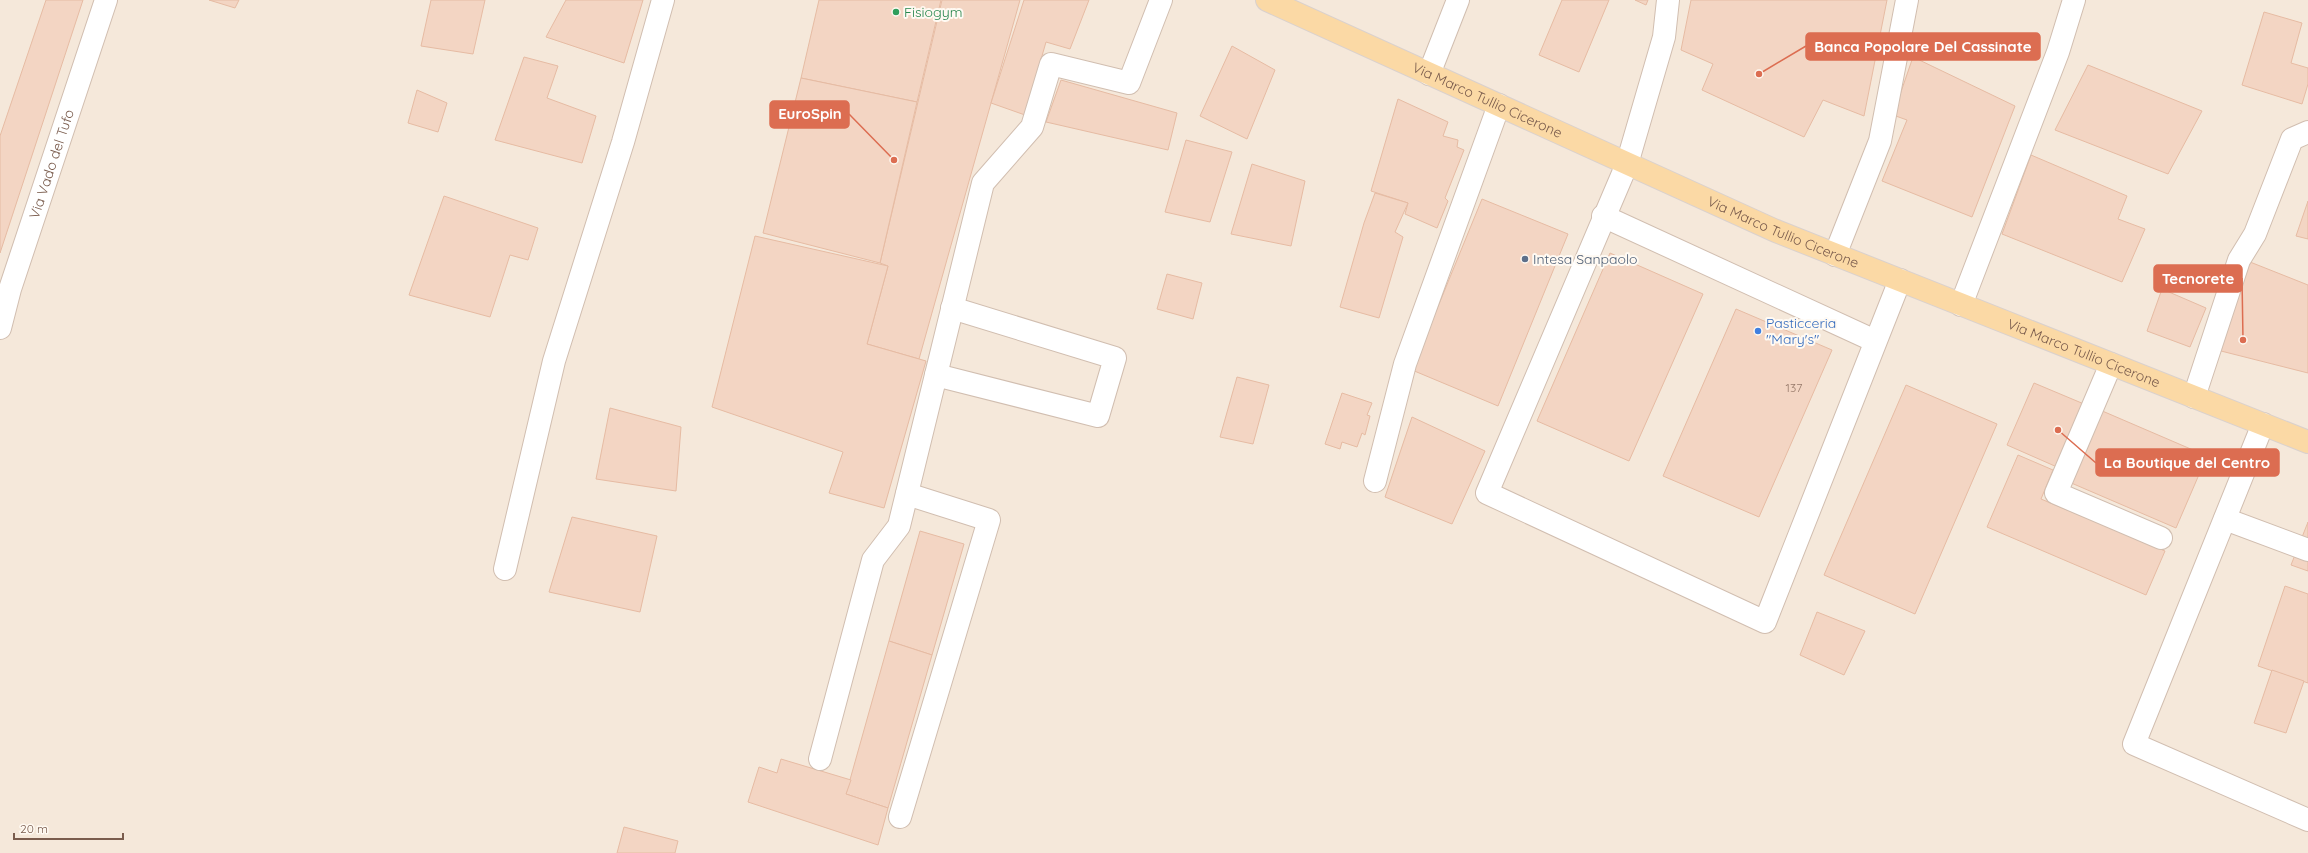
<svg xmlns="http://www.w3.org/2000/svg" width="2308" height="853" font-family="Quicksand,sans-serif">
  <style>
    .residential { fill: #f5e8da }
    .building { fill: #f3d5c3; stroke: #e6bba3 }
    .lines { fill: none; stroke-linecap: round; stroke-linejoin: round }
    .minor-casing { stroke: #d1beb0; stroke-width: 24 }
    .major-casing { stroke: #dad1cd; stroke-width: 24 }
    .minor { stroke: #fff; stroke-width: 22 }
    .major { stroke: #fbd9a5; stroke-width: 22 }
    .leisure-dot { fill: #2e9e5b; stroke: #fffaf3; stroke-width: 1.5 }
    .service-dot { fill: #5c6f8a; stroke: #fffaf3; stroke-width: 1.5 }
    .shop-dot { fill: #3f7fe0; stroke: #fffaf3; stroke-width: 1.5 }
    .labels { text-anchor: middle; stroke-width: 4; stroke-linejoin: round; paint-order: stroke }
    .number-label { font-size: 12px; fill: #987a6a }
    .leisure-label { font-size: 14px; fill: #27864d; stroke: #fffaf3; text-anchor: start }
    .street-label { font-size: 14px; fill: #7a5c4d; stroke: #fffaf3 }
    .service-label { font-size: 14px; fill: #4e5e75; stroke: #fffaf3; text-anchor: start }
    .shop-label { font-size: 14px; fill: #366cbe; stroke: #fffaf3; text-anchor: start }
    .leader { fill: none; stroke: #dc6d51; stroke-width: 1.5 }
    .callout-dot { fill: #dc6d51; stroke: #fffaf3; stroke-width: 1.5 }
    .callout { fill: #dc6d51; stroke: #dc6d51; stroke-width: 1.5 }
    .callout-label { font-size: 15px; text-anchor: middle; font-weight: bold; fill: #fff }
  </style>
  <rect width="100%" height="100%" fill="#fdf6ec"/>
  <rect class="residential" x="0" y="0" width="2308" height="853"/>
  <g class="building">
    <polygon points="46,0 83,0 0,253 0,136"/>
    <polygon points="209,0 239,0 235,8"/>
    <polygon points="431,0 485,0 473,54 421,46"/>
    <polygon points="566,0 643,0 624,63 546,37"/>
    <polygon points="819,0 941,0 917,102 801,78"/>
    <polygon points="942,0 1020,0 919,359 867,344 888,266 880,263"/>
    <polygon points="1024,0 1089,0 1070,49 1046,42 1025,115 991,103"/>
    <polygon points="1562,0 1609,0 1579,72 1539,55"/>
    <polygon points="1635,0 1648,0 1646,5"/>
    <polygon points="1691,0 1887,0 1864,116 1823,100 1804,137 1702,90 1713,64 1681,50"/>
    <polygon points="2264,12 2302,23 2291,63 2308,68 2308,84 2302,104 2242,85"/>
    <polygon points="1232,46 1275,70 1247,139 1200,116"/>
    <polygon points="524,57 558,66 547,98 596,116 582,163 495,140"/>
    <polygon points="1913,57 2015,106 1972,217 1882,181 1907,120 1893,115"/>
    <polygon points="2088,65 2202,111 2168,174 2055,130"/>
    <polygon points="801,78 917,102 880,263 763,233"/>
    <polygon points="1061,80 1177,113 1168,150 1046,122"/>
    <polygon points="417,90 447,103 438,132 408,123"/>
    <polygon points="1398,99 1448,122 1443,136 1458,140 1457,147 1464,150 1445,198 1448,201 1437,228 1405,214 1408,203 1371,191"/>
    <polygon points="1186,140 1232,152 1210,222 1165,212"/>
    <polygon points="2031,155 2127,196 2118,219 2145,229 2122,282 2002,234"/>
    <polygon points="1252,164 1305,181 1291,246 1231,234"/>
    <polygon points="1375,193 1408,203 1395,232 1403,237 1379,318 1340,307 1364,223"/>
    <polygon points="444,196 538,228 528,260 510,255 490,317 409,295"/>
    <polygon points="1482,199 1568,234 1498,406 1412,370"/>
    <polygon points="2308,201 2308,239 2296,236"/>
    <polygon points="755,236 888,266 867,344 926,361 884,508 829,493 843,452 712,407"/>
    <polygon points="1610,253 1703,294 1629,461 1537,421"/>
    <polygon points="2245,260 2308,285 2308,373 2221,351"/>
    <polygon points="1167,274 1202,283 1193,319 1157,309"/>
    <polygon points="2162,289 2206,308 2190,347 2147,331"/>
    <polygon points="1736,309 1832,350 1759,517 1663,476"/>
    <polygon points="1237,377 1269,385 1253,444 1220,437"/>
    <polygon points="2034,383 2084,404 2057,467 2007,445"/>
    <polygon points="1906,385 1997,424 1915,614 1824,575"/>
    <polygon points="1342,393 1372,403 1367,415 1370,416 1365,435 1362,433 1357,447 1342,442 1340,449 1325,444"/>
    <polygon points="610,408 681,427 676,491 596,479"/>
    <polygon points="2100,410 2207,456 2176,528 2069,482"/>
    <polygon points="1412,417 1485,451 1452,524 1385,497"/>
    <polygon points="2018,455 2053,470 2041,499 2165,551 2146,595 1987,527"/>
    <polygon points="572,517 657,536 640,612 549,592"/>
    <polygon points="2308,522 2308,571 2291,565"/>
    <polygon points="920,531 964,544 932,655 889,641"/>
    <polygon points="2285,586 2308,594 2308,683 2258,666"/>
    <polygon points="1817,612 1865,631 1844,675 1800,655"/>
    <polygon points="889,641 932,655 888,808 846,794"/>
    <polygon points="2272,670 2304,681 2286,733 2254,723"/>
    <polygon points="781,759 851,780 846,794 888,808 878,845 748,802 759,767 777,773"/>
    <polygon points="624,827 678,841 675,853 617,853"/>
  </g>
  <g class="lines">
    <g class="minor-casing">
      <g id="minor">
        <polyline points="1668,0 1664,37 1627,164 1487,493 1765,622 1900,280"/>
        <polyline points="1429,74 1458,0"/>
        <polyline points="1603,216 1875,341"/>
        <polyline points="1835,255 1880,141 1907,0"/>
        <polyline points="1961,305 2058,52 2074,0"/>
        <path id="s1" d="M 0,328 L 10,289 L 106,0"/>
        <polyline points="2111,364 2056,493 2161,538"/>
        <polyline points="936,375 1098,416 1115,358 952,308"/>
        <polyline points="2194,397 2239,260 2255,234 2292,139 2308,132"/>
        <polyline points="2263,424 2134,744 2308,820"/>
        <polyline points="1375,481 1405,364 1499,105"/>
        <polyline points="2225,519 2308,550"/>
        <polyline points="505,569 554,361 623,142 663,0"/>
        <polyline points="820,759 873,560 899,526 983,183 1032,127 1051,64 1129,83 1161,0"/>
        <polyline points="900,817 989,520 907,494"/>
      </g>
    </g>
    <g class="major-casing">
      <g id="major">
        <path id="s2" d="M 1267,0 L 1776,231 L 2308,442"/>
      </g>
    </g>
    <use href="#minor" class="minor"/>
    <use href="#major" class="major"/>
  </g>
  <circle class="leisure-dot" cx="896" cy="12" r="4"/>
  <circle class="service-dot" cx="1525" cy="259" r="4"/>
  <circle class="shop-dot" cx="1758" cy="331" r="4"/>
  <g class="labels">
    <g class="number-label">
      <text x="1794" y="392">137</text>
    </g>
    <g class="leisure-label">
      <text x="904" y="17">Fisiogym</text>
    </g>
    <g class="street-label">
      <text dy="5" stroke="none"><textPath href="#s2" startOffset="242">Via Marco Tullio Cicerone</textPath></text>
      <text dy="5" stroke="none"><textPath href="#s1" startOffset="172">Via Vado del Tufo</textPath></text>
      <text dy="5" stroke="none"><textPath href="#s2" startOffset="566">Via Marco Tullio Cicerone</textPath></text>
      <text dy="5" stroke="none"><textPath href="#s2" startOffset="890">Via Marco Tullio Cicerone</textPath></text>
    </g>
    <g class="service-label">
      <text x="1533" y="264">Intesa Sanpaolo</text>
    </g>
    <g class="shop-label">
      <text x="1766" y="328">Pasticceria<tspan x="1766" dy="16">"Mary's"</tspan></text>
    </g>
  </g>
  <path class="leader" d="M1759 74L1806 46M894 160L849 114M2243 340L2242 278M2058 430L2096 463"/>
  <g class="callout-dot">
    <circle cx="1759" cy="74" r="4"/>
    <circle cx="894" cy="160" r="4"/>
    <circle cx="2243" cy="340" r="4"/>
    <circle cx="2058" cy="430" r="4"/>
  </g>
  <g class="callout">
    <rect x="1806" y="33" width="234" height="27" rx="4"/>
    <rect x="770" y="101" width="79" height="27" rx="4"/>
    <rect x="2154" y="265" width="88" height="27" rx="4"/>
    <rect x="2096" y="449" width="183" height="27" rx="4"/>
  </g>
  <g class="callout-label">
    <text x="1923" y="52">Banca Popolare Del Cassinate</text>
    <text x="810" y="119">EuroSpin</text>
    <text x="2198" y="284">Tecnorete</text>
    <text x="2187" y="468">La Boutique del Centro</text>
  </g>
  <path d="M14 833v6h109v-6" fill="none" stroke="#7a5c4d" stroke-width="2"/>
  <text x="20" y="833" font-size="12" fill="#7a5c4d" stroke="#fffaf3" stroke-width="3" paint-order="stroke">20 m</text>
</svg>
